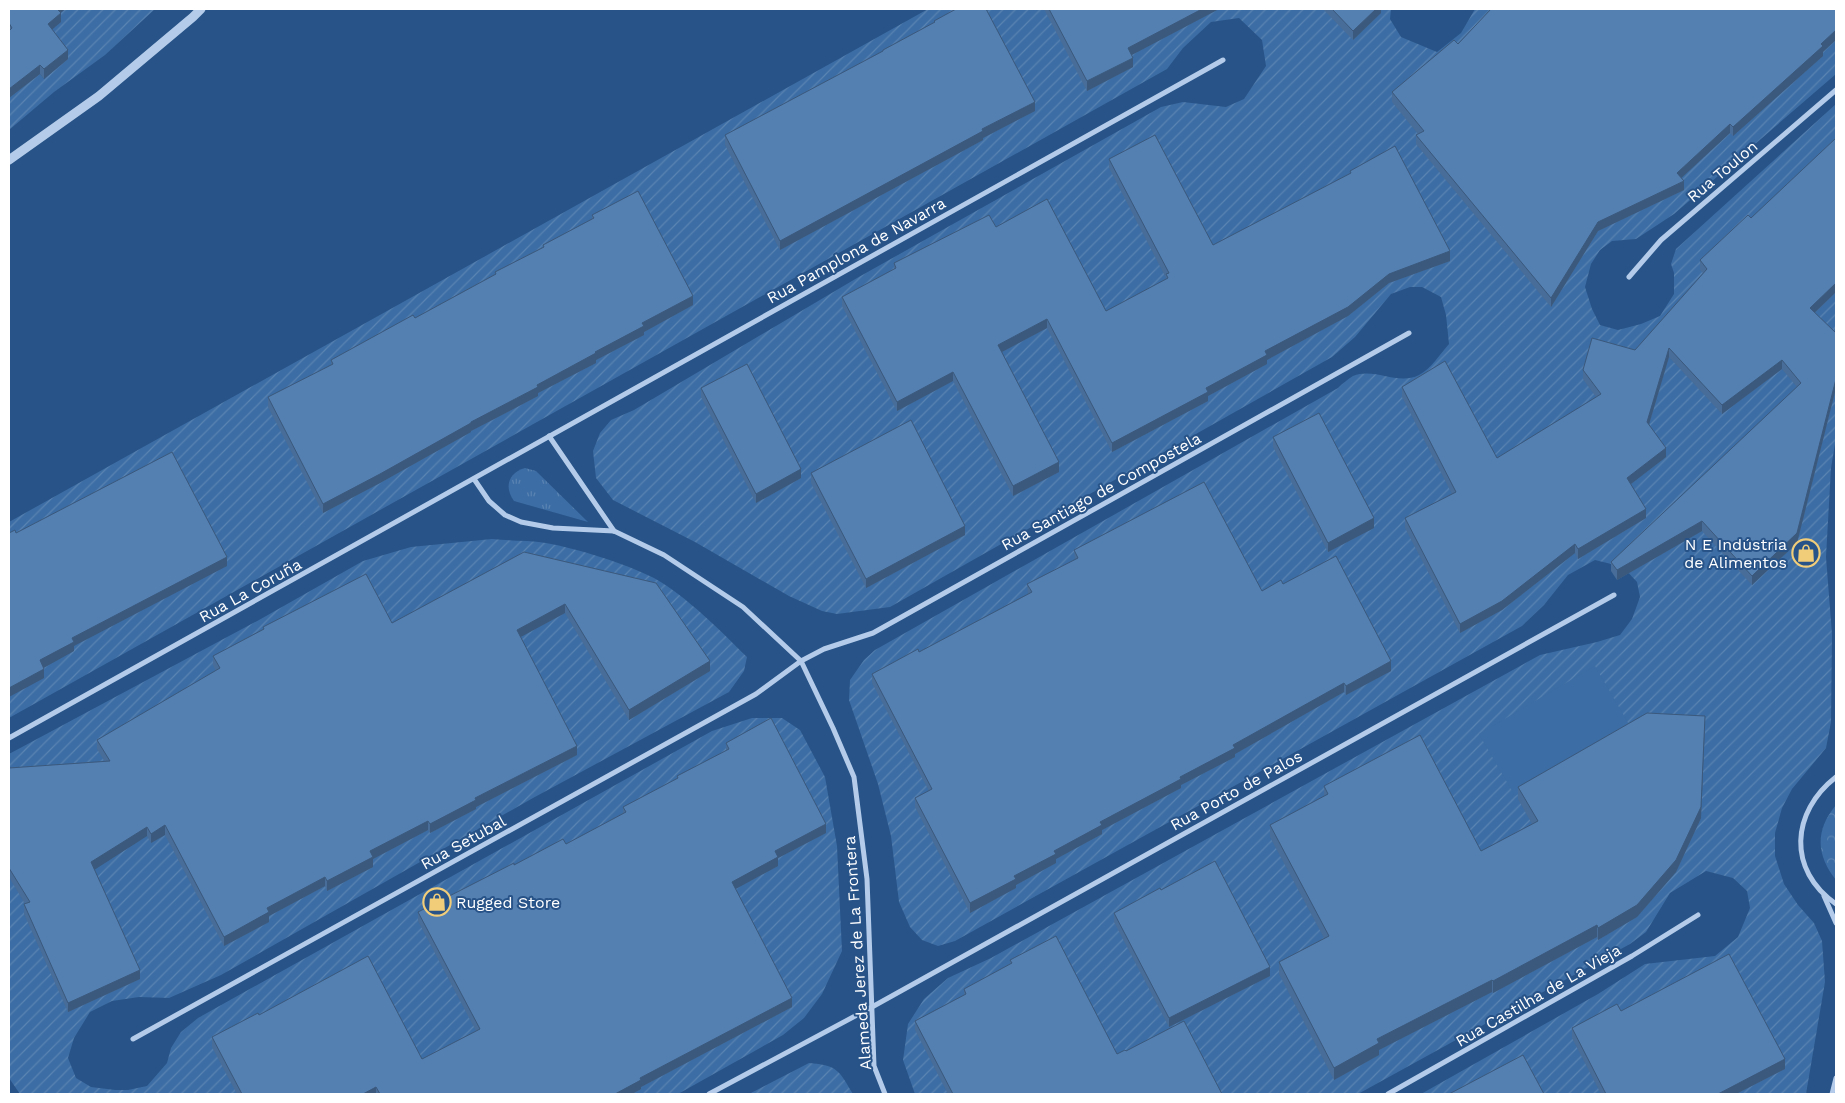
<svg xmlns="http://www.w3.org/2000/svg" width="1845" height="1103" font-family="'Work Sans',sans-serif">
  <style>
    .grass { fill: url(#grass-tufts) }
    .park { fill: url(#park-crowns) }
    .garden { fill: url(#garden-furrows) }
    .pitch { fill: #3c6da4 }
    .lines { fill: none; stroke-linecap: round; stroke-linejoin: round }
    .minor { stroke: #b4cce9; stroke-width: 5 }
    .tertiary { stroke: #b4cce9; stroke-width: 9 }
    .wall { fill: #486d98 }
    .shaded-wall { fill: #3b597c }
    .building { fill: #547fb1; stroke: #3b597c }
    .labels { text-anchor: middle; stroke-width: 4; stroke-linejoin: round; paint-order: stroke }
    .street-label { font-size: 16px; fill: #fff; stroke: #275388 }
    .poi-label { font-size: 16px; fill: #fff; stroke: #275388; text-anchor: end }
  </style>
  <defs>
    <pattern id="grass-tufts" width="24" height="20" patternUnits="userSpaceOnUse" patternTransform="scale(1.25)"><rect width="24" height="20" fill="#3c6da4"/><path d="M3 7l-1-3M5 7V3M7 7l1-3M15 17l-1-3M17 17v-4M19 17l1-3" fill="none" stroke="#5983b2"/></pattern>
    <pattern id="park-crowns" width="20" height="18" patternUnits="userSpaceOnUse" patternTransform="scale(1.25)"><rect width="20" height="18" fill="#3c6da4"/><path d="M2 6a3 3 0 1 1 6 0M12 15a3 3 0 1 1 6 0" fill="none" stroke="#5983b2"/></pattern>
    <pattern id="garden-furrows" width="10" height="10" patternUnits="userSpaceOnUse" patternTransform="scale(1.25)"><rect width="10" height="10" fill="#3c6da4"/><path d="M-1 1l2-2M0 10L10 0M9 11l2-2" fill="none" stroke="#5983b2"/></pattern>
  </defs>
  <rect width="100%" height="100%" fill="#275388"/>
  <path class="grass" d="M 525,468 L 536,471 L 588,522 L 514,501 C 504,487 508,473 525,468 Z"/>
  <path class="park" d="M 1836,805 L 1836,880 C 1816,855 1815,830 1836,805 Z"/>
  <g class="garden">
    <polygon points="65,9 155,9 105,55 54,92 9,130 9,98 31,62 44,79 67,59 48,33 56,17"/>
    <path d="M 928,9 L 1391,9 L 1390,19 L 1401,37 L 1437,52 L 1461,33 L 1475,9 L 1836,9 L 1836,74 L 1674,214 L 1636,239 L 1612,241 L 1600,250 L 1591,264 L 1585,287 L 1592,309 L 1600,325 L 1618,330 L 1641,324 L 1660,316 L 1674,294 L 1674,273 L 1671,264 L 1676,249 L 1836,104 L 1836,438 L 1831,468 L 1826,557 L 1832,634 L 1831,722 L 1826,748 L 1792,789 L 1782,808 L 1775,833 L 1775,856 L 1784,884 L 1798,905 L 1814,923 L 1822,941 L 1825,982 L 1806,1094 L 1421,1094 L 1598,994 L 1645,964 L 1715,956 L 1738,937 L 1750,908 L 1747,891 L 1733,878 L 1706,871 L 1670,893 L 1646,932 L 1630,944 L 1358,1094 L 915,1094 L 903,1060 L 908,1024 L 924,999 L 948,978 L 991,958 L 1540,655 L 1597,642 L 1620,635 L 1632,619 L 1640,597 L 1637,582 L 1623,567 L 1595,560 L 1568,575 L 1544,605 L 1522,626 L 955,941 L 938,946 L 922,940 L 910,927 L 903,911 L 899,902 L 891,836 L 878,784 L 849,700 L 850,680 L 864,660 L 875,650 L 1338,388 C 1342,384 1348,379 1353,376 C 1375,367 1397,386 1419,375 C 1431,369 1440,354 1449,344 L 1446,315 L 1441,297 L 1422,287 L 1410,287 L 1391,294 L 1355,337 L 1332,357 L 890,607 L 837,614 L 822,611 L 789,596 L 695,542 L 613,500 L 596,478 L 593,451 L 600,433 L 611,420 L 634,410 L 857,278 L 1161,107 L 1183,102 L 1226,107 L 1244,99 L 1266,66 L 1262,40 L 1239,18 L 1211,22 L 1183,48 L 1167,69 L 9,718 L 9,522 Z"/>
    <path d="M 492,539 C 510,541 528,540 546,543 C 579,549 624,563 654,578 C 685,595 722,632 747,657 L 744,671 L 729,692 L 533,798 L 221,975 L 169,998 L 139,997 L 112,1001 L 90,1012 L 74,1038 L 68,1058 L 76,1078 L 91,1087 L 115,1090 L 128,1090 L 147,1086 L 167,1063 L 171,1048 L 181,1032 L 198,1018 L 712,731 L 752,718 L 782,718 L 800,730 L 825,777 L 837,846 L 842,951 L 822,994 L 804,1018 L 783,1035 L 678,1094 L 20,1094 L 9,1078 L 9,754 L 259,620 L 363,561 L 411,547 Z"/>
    <path d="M 809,1063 C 838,1065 839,1071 853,1094 L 749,1094 Z"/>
  </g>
  <polygon class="pitch" points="1595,666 1631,728 1515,796 1479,734"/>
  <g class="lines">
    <g class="minor">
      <polyline points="1629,277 1661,240 1836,90"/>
      <polyline points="549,436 614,531"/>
      <polyline points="474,479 489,501 505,515 521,522 553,528 614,531 664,555 743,607 801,661 833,728 854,777 867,879 874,1066 885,1094"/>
      <polyline points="9,738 1223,60"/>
      <path d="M 1836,777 C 1791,812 1787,870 1836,904"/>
      <polyline points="1824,896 1836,923"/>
      <polyline points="133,1039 756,694 801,661 824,649 873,633 1409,333"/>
      <polyline points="709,1094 872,1007 1614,595"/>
      <polyline points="1388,1094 1632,956 1698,915"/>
      <polyline points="1832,1094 1836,1078"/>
    </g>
    <polyline class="tertiary" points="9,160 99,96 193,17 201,9"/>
  </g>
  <g class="wall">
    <polygon points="9,9 65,9 60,13 61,22 52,29 68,59 44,79 40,74 9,98"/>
    <polygon points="1044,9 1219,9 1131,55 1133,67 1087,91"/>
    <polygon points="1323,9 1381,9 1381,13 1353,40"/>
    <polygon points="934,21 1035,111 983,138 983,140 780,250 725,145 725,135 883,52 883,50 934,23"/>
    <polygon points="1823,52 1823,56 1733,136 1730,133 1681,178 1684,190 1598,231 1551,307 1416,144 1416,135 1418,134 1392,102 1392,92"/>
    <polygon points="1109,159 1213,245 1350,174 1350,171 1450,261 1389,283 1348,316 1267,360 1267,364 1208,396 1208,401 1112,452 1047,328 1002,352 1059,472 1013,496 953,381 897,411 842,306 842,297 894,269 894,263 996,227 1106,311 1166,279 1166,278 1109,168"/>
    <polygon points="592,215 693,305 644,332 644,335 596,360 596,363 538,393 538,396 471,431 471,432 380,483 323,513 268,407 268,397 331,365 331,360 415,318 495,274 495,272 543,247 543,245 592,219"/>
    <polygon points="1700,260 1836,292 1815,313 1836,333 1836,388 1797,543 1752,585 1702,531 1617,580 1611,571 1611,562 1797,387 1782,369 1722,414 1669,357 1649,425 1666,457 1631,484 1646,518 1578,559 1575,553 1502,610 1460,633 1405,528 1405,518 1452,494 1402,397 1402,387 1497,458 1596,397 1583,379 1583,370 1635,350 1703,273 1700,270"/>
    <polygon points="701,388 801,478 756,503 701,397"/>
    <polygon points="1273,437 1374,528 1328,552 1273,447"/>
    <polygon points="811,473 965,535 866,588 811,483"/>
    <polygon points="1074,550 1262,591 1283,584 1391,671 1346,695 1344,692 1235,754 1235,757 1181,785 1181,788 1102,830 1102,834 1056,859 1056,863 1016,885 1016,888 970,913 915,807 915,798 929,791 872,683 872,674 919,652 1028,594 1027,584 1075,560"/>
    <polygon points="524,552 710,671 629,720 565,613 520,637 577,755 476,807 476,809 430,833 428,830 373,859 373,867 327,891 325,886 269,916 269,922 224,946 165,835 151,843 147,836 94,869 140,979 68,1012 24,914 24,904 25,904 9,877 9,768 105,762 97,749 97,740 216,671 213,665 213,656 263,629 263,627 392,623"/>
    <polygon points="1705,728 1701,818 1676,872 1637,917 1598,940 1597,937 1493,993 1492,992 1379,1050 1379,1055 1334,1080 1279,974 1279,962 1324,938 1270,837 1270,825 1324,796 1324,786 1481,851 1532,824 1518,799 1518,787"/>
    <polygon points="726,743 826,833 778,858 778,866 735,889 792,1007 641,1087 641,1089 632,1094 237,1094 212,1047 212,1037 259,1015 422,1059 476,1031 418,921 418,912 514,865 566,844 623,813 623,807 677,779 677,776 726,751"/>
    <polygon points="1161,890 1270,976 1169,1027 1114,922 1114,913"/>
    <polygon points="1010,960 1117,1054 1126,1051 1222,1094 948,1094 915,1030 915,1021 964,995 964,989 1010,964"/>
    <polygon points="1621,1011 1785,1069 1736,1094 1601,1094 1572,1038 1572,1028"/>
  </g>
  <g class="shaded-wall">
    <polygon points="56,9 65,9 56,17"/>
    <polygon points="1202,9 1219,9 1128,57 1128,48"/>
    <polygon points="1376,9 1381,9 1381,13 1353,40 1353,31"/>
    <polygon points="61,13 61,22 48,33 48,24"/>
    <polygon points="1836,30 1836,40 1823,52 1823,56 1733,136 1733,127"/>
    <polygon points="68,50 68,59 44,79 44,69"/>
    <polygon points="1133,58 1133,67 1087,91 1087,81"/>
    <polygon points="40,65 40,74 9,98 9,89"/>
    <polygon points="1035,102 1035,111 983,138 983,140 780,250 780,241 982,129"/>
    <polygon points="1730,124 1730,133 1677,182 1677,173"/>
    <polygon points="1684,181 1684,190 1598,231 1551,307 1551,298 1598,222"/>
    <polygon points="1450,251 1450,261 1389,283 1348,316 1267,360 1267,364 1208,396 1208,401 1112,452 1112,443 1206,388 1389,274"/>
    <polygon points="1836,283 1836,292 1810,317 1810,308"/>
    <polygon points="693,296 693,305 644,332 644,335 596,360 596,363 538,393 538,396 471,431 471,432 380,483 323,513 323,504 537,385 595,352 642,323"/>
    <polygon points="1047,319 1047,328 998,354 998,345"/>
    <polygon points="1669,348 1669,357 1647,431 1647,422"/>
    <polygon points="1782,360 1782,369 1722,414 1722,405"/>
    <polygon points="953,372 953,381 897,411 897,402"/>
    <polygon points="1836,379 1836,388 1797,543 1752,585 1752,576"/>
    <polygon points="1666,448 1666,457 1627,487 1627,478"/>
    <polygon points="1059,462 1059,472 1013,496 1013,486"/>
    <polygon points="801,469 801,478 756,503 756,494"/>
    <polygon points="1646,509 1646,518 1578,559 1578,549"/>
    <polygon points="1374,518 1374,528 1328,552 1328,543"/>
    <polygon points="1702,521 1702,531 1617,580 1617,570"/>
    <polygon points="965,526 965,535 866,588 866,579"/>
    <polygon points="1575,544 1575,553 1502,610 1460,633 1460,624"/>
    <polygon points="227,557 227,566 74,646 74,651 40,670 40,660 72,638"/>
    <polygon points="565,604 565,613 517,639 517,630"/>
    <polygon points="710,661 710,671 629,720 629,710"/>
    <polygon points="1391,661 1391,671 1346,695 1346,686"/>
    <polygon points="44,669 44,678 9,697 9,688"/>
    <polygon points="1344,683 1344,692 1235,754 1235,757 1181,785 1181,788 1102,830 1102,834 1056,859 1056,863 1016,885 1016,888 970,913 970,903 1014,876 1100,822 1180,777 1233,745"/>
    <polygon points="1705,716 1701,818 1676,872 1637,917 1598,940 1598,928"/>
    <polygon points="577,746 577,755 476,807 476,809 430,833 430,824 475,798"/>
    <polygon points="428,821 428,830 373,859 373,867 327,891 327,881 370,851"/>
    <polygon points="826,824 826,833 778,858 778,866 732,891 732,882 775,851"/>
    <polygon points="165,825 165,835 151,843 151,834"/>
    <polygon points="147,827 147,836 91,872 91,862"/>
    <polygon points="325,877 325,886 269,916 269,922 224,946 224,937 267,908"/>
    <polygon points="1597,925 1597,937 1493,993 1493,981"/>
    <polygon points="1270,967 1270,976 1169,1027 1169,1018"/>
    <polygon points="140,970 140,979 68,1012 68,1003"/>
    <polygon points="1492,980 1492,992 1379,1050 1379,1055 1334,1080 1334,1068 1377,1039"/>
    <polygon points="792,998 792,1007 641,1087 641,1089 632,1094 615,1094 640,1078"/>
    <polygon points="1785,1059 1785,1069 1736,1094 1718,1094"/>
    <polygon points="376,1087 376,1094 363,1094"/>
  </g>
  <g class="building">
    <polygon points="9,9 57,9 61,13 48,24 68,50 44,69 40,65 9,89 9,31 12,28 9,23"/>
    <polygon points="956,9 986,9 1035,102 982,129 983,131 780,241 725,135 883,51 883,50 935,22 934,21"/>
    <polygon points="1049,9 1202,9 1128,48 1133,58 1087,81"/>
    <polygon points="1332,9 1376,9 1353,31"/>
    <polygon points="1491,9 1836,9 1836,30 1821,44 1823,46 1733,127 1730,124 1677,173 1684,181 1598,222 1551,298 1416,135 1424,131 1392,92 1454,40 1458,44"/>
    <polygon points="1155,135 1213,245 1351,173 1350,171 1395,146 1450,251 1389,274 1348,307 1265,351 1267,355 1206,388 1208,392 1112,443 1047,319 998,345 1059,462 1013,486 953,372 897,402 842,297 896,268 894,263 989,215 996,227 1047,199 1106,311 1168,278 1166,274 1169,273 1109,159"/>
    <polygon points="1836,138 1836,283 1810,308 1836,333 1836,379 1797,533 1752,576 1702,521 1617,570 1611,562 1801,383 1782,360 1722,405 1669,348 1647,422 1666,448 1627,478 1646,509 1578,549 1575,544 1502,601 1460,624 1405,518 1456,492 1402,387 1445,361 1497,458 1601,394 1583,370 1592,338 1635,350 1707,269 1700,260 1748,215 1751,218"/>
    <polygon points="638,191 693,296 642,323 644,326 595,352 596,353 537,385 538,387 471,422 471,423 380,474 323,504 268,397 333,364 331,360 413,315 415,318 496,274 495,272 544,247 543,245 594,218 592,215"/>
    <polygon points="747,364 801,469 756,494 701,388"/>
    <polygon points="1319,413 1374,518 1328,543 1273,437"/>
    <polygon points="911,420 965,526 866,579 811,473"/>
    <polygon points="172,452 227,557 72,638 74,642 40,660 44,669 9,688 9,533 15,530 16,533"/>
    <polygon points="1204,482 1262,591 1281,580 1283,584 1336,556 1391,661 1346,686 1344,683 1233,745 1235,748 1180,777 1181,779 1100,822 1102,825 1054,851 1056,854 1014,876 1016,879 970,903 915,798 932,789 872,674 918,649 919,652 1032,592 1027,584 1078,558 1074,550"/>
    <polygon points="524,552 656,583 710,661 629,710 565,604 517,630 577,746 475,798 476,800 430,824 428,821 370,851 373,857 327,881 325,877 267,908 269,912 224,937 165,825 151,834 147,827 91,862 140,970 68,1003 24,904 30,902 9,868 9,768 110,761 97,740 220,668 213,656 264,629 263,627 366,574 392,623"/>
    <polygon points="1647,713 1705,716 1701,807 1676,860 1637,905 1598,928 1597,925 1493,981 1492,980 1377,1039 1379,1043 1334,1068 1279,962 1329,936 1270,825 1328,794 1324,786 1420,735 1481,851 1538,821 1518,787"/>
    <polygon points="771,718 826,824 775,851 778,857 732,882 792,998 640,1078 641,1080 615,1094 380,1094 376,1087 363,1094 242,1094 212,1037 258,1013 259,1015 368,956 422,1059 480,1029 418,912 514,863 514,865 563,839 566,844 626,812 623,807 678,778 677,776 729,749 726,743"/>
    <polygon points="1215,861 1270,967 1169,1018 1114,913 1160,888 1161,890"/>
    <polygon points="1056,936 1117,1054 1125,1050 1126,1051 1184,1021 1222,1094 953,1094 915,1021 966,994 964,989 1012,963 1010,960"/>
    <polygon points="1729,954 1785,1059 1718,1094 1606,1094 1572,1028 1617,1004 1621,1011"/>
    <polygon points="1523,1055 1544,1094 1449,1094"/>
  </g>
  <defs>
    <g id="shop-ring" transform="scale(1.4375)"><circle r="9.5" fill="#275388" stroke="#f1cd7a" stroke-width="1.5"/><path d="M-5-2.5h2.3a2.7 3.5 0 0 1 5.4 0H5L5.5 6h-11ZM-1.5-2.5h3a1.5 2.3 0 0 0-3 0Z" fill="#f1cd7a"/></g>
  </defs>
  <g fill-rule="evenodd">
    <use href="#shop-ring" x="1806" y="553"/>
    <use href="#shop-ring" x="437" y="902"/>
  </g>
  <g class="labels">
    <g class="street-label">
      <text transform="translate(1722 171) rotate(-40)" y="6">Rua Toulon</text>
      <text transform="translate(856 250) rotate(-29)" y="6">Rua Pamplona de Navarra</text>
      <text transform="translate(1101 491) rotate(-29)" y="6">Rua Santiago de Compostela</text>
      <text transform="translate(250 590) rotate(-29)" y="6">Rua La Coruña</text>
      <text transform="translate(1236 790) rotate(-29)" y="6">Rua Porto de Palos</text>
      <text transform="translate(463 842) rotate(-29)" y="6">Rua Setubal</text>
      <text transform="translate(857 953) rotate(-94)" y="6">Alameda Jerez de La Frontera</text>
      <text transform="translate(1538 995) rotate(-30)" y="6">Rua Castilha de La Vieja</text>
    </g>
    <g class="poi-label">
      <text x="1787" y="550">N E Indústria<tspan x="1787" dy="18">de Alimentos</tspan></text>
      <text x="456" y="908" text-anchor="start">Rugged Store</text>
    </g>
  </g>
  <rect width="1845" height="1103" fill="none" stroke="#ffffff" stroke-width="20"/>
</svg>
